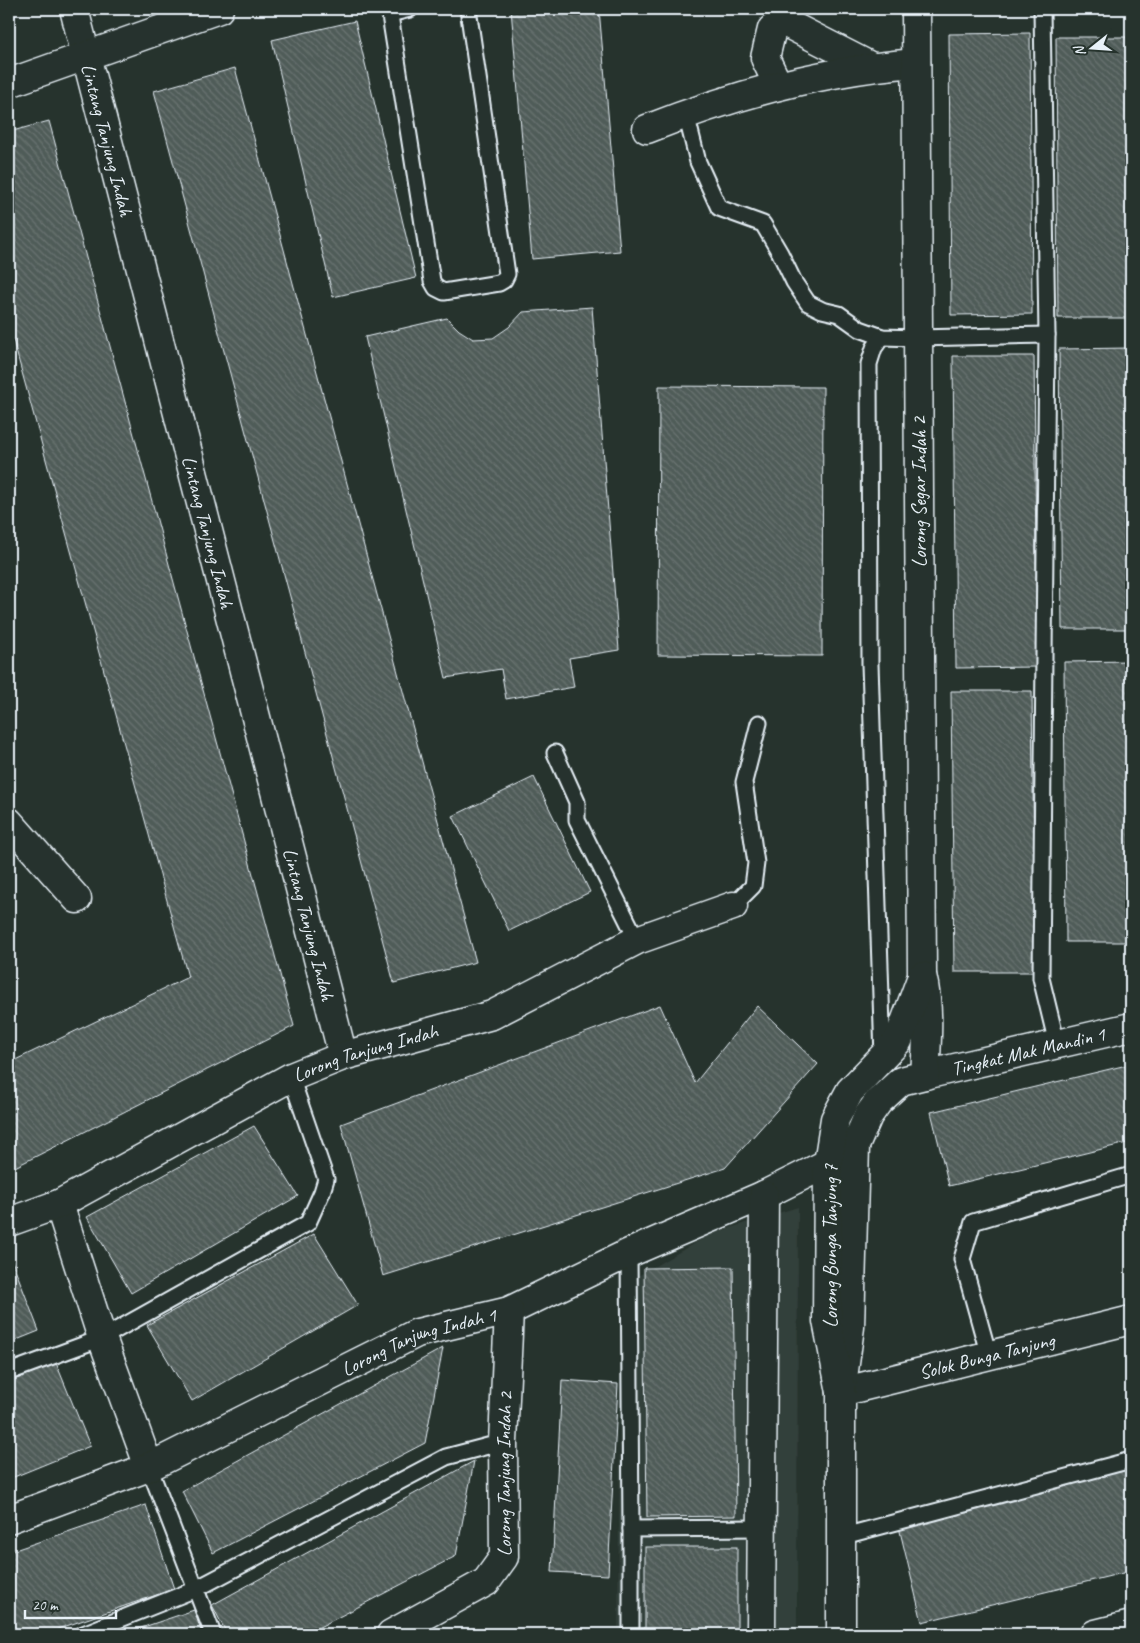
<svg xmlns="http://www.w3.org/2000/svg" width="1140" height="1643" font-family="Caveat,sans-serif">
  <style>
    .built { fill: #333f3a }
    .building { fill: url(#building-back-hatch); stroke: #e8f1f8 }
    .lines { fill: none; stroke-linecap: round; stroke-linejoin: round }
    .service-casing { stroke: #e8f1f8; stroke-width: 19 }
    .minor-casing { stroke: #e8f1f8; stroke-width: 31 }
    .tertiary-casing { stroke: #e8f1f8; stroke-width: 31 }
    .service { stroke: #26332d; stroke-width: 15 }
    .minor { stroke: #26332d; stroke-width: 28 }
    .tertiary { stroke: #26332d; stroke-width: 28 }
    .labels { text-anchor: middle; stroke-width: 5; stroke-linejoin: round; paint-order: stroke }
    .street-label { font-size: 20px; fill: #e8f1f8; stroke: #26332d }
  </style>
  <defs>
    <pattern id="building-back-hatch" width="6" height="6" patternUnits="userSpaceOnUse" patternTransform="scale(1.25)"><rect width="6" height="6" fill="#505c59"/><path d="M-1 5l2 2M0 0l6 6M5-1l2 2" fill="none" stroke="#697472"/></pattern>
  </defs>
  <rect width="100%" height="100%" fill="#26332d"/>
  <filter id="ink" filterUnits="userSpaceOnUse"><feTurbulence type="fractalNoise" baseFrequency=".02" numOctaves="2"/><feDisplacementMap in="SourceGraphic" scale="10" xChannelSelector="R" yChannelSelector="G"/><feConvolveMatrix kernelMatrix="1 2 1 2 8 2 1 2 1" color-interpolation-filters="sRGB"/></filter>
  <g filter="url(#ink)">
    <polygon class="built" points="798,1207 797,1634 618,1634 621,1286 710,1234"/>
    <g class="building">
      <polygon points="511,9 599,9 620,251 532,259"/>
      <polygon points="355,21 416,278 333,297 272,40"/>
      <polygon points="1030,33 1032,314 951,315 949,34"/>
      <polygon points="1056,37 1131,37 1131,318 1058,318"/>
      <polygon points="235,68 476,962 394,983 154,91"/>
      <polygon points="49,121 294,1026 9,1170 9,1063 188,977 9,325 9,132"/>
      <polygon points="592,307 619,650 569,658 574,687 506,699 501,669 446,678 365,337 447,318 459,330 473,339 493,338 509,327 523,312"/>
      <polygon points="1131,348 1131,629 1062,629 1059,349"/>
      <polygon points="953,356 1034,356 1037,667 956,668"/>
      <polygon points="659,386 823,387 822,656 658,655"/>
      <polygon points="1131,661 1131,942 1066,942 1064,662"/>
      <polygon points="951,691 1032,691 1035,972 954,972"/>
      <polygon points="534,777 590,892 509,931 453,816"/>
      <polygon points="660,1005 695,1083 757,1006 818,1064 725,1168 383,1276 341,1124"/>
      <polygon points="1131,1064 1131,1142 949,1186 931,1112"/>
      <polygon points="254,1126 298,1196 131,1293 87,1217"/>
      <polygon points="314,1234 358,1305 192,1401 147,1325"/>
      <polygon points="9,1253 39,1331 9,1343"/>
      <polygon points="733,1267 736,1516 647,1517 644,1268"/>
      <polygon points="443,1348 425,1443 213,1553 182,1491"/>
      <polygon points="56,1363 90,1446 9,1479 9,1382"/>
      <polygon points="562,1380 618,1384 608,1575 552,1572"/>
      <polygon points="474,1461 456,1556 306,1634 227,1634 212,1605"/>
      <polygon points="1131,1467 1131,1571 922,1622 898,1523"/>
      <polygon points="146,1505 174,1589 43,1634 9,1634 9,1552"/>
      <rect x="645" y="1547" width="92" height="87"/>
      <polygon points="194,1610 202,1634 123,1634"/>
    </g>
    <g class="lines">
      <g class="service-casing">
        <g id="service">
          <polyline points="389,9 432,281 436,288 444,292 499,283 504,280 507,274 468,9"/>
          <polyline points="1042,9 1047,335 1041,978 1057,1044"/>
          <polyline points="390,14 410,9"/>
          <polyline points="686,114 698,162 719,208 763,224 780,253 794,282 808,303 822,310 839,314 860,329 882,337 917,338 1047,335"/>
          <polyline points="882,337 874,348 869,364 870,664 883,1057"/>
          <polyline points="555,753 577,802 577,820 637,940"/>
          <polyline points="733,906 753,886 756,863 744,782 759,723"/>
          <polyline points="629,1253 631,1529"/>
          <polyline points="989,1356 962,1259 973,1222 1131,1175"/>
          <polyline points="9,1372 102,1338 308,1223 322,1192 326,1179 291,1077"/>
          <polyline points="149,1467 213,1634"/>
          <polyline points="840,1537 1131,1460"/>
          <polyline points="83,1634 196,1589 446,1457 503,1442"/>
          <polyline points="631,1634 631,1529 761,1528"/>
        </g>
      </g>
      <g class="minor-casing">
        <g id="minor">
          <path id="s1" d="M 74,9 L 343,1056"/>
          <polyline points="9,83 219,9"/>
          <polyline points="778,85 765,58 772,29 782,21 870,66"/>
          <path d="M 647,129 C 733,95 823,70 916,63"/>
          <polyline points="9,822 77,899"/>
          <polyline points="59,1204 102,1338 149,1467"/>
          <path id="s2" d="M 9,1222 L 59,1204 L 291,1077 L 343,1056 L 492,1015 L 637,940 L 733,906"/>
          <path id="s3" d="M 841,1392 L 1131,1320"/>
          <path id="s4" d="M 9,1519 L 149,1467 L 417,1333 L 509,1311 L 629,1253 L 764,1195 L 828,1163"/>
          <path id="s5" d="M 391,1634 L 486,1582 L 504,1557 L 503,1442 L 509,1311"/>
          <polyline points="761,1634 764,1195"/>
          <polyline points="1095,1634 1131,1625"/>
        </g>
      </g>
      <g class="tertiary-casing">
        <g id="tertiary">
          <path id="s6" d="M 925,1075 L 1131,1027"/>
          <path d="M 841,1392 L 850,1327 L 855,1146 L 868,1116 L 878,1102 L 901,1081 L 925,1075 C 927,1040 930,1009 922,975 L 916,9"/>
          <polyline points="841,1634 841,1392 827,1321 828,1163 835,1119 850,1091 898,1041 922,976"/>
        </g>
      </g>
      <use href="#service" class="service"/>
      <use href="#minor" class="minor"/>
      <use href="#tertiary" class="tertiary"/>
    </g>
  </g>
  <g class="labels">
    <g class="street-label">
      <text dy="7" stroke="none"><textPath href="#s1" startOffset="135">Lintang Tanjung Indah</textPath></text>
      <text transform="translate(919 492) rotate(-90)" y="7">Lorong Segar Indah 2</text>
      <text dy="7" stroke="none"><textPath href="#s1" startOffset="540">Lintang Tanjung Indah</textPath></text>
      <text dy="7" stroke="none"><textPath href="#s1" startOffset="945">Lintang Tanjung Indah</textPath></text>
      <text dy="7" stroke="none"><textPath href="#s6" startOffset="106">Tingkat Mak Mandin 1</textPath></text>
      <text dy="7" stroke="none"><textPath href="#s2" startOffset="396">Lorong Tanjung Indah</textPath></text>
      <text transform="translate(830 1246) rotate(-90)" y="7">Lorong Bunga Tanjung 7</text>
      <text dy="7" stroke="none"><textPath href="#s4" startOffset="448">Lorong Tanjung Indah 1</textPath></text>
      <text dy="7" stroke="none"><textPath href="#s3" startOffset="150">Solok Bunga Tanjung</textPath></text>
      <text dy="7" stroke="none"><textPath href="#s5" startOffset="222">Lorong Tanjung Indah 2</textPath></text>
    </g>
  </g>
  <rect width="1140" height="1643" fill="none" stroke="#26332d" stroke-width="30"/>
  <rect x="15" y="15" width="1110" height="1613" fill="none" stroke="#e8f1f8" stroke-width="2" filter="url(#ink)"/>
  <g transform="translate(1092 48) rotate(253)" stroke="#26332d" stroke-width="4" paint-order="stroke">
  <path d="M0-4L9 19L0 12L-9 19Z" fill="#e8f1f8"/>
  <text y="-8" font-size="14" font-weight="bold" text-anchor="middle" fill="#e8f1f8">N</text>
  </g>
  <path d="M25 1610v8h91v-8" fill="none" stroke="#e8f1f8" stroke-width="2.5"/>
  <text x="32" y="1610" font-size="15" fill="#e8f1f8" stroke="#26332d" stroke-width="4" paint-order="stroke">20 m</text>
</svg>
